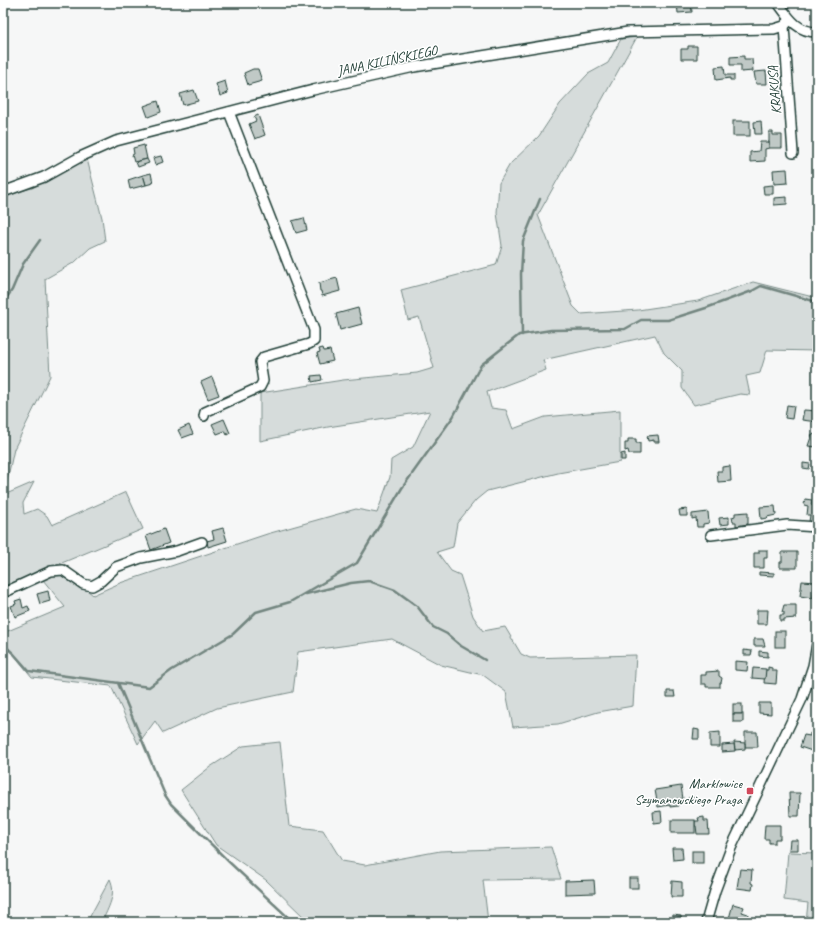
<svg xmlns="http://www.w3.org/2000/svg" width="820" height="925" font-family="Caveat,sans-serif">
  <style>
    .green { fill: #d6dcdb; stroke: #7a8c88 }
    .lines { fill: none; stroke-linecap: round; stroke-linejoin: round }
    .stream { stroke: #72857f; stroke-width: 2.5 }
    .building { fill: #c0c9c6; stroke: #1f3d34 }
    .minor-casing { stroke: #1f3d34; stroke-width: 12 }
    .minor { stroke: #fff; stroke-width: 9 }
    .poi-dot { fill: #d1495b; stroke: #fff; stroke-width: 1.5 }
    .labels { text-anchor: middle; stroke-width: 3; stroke-linejoin: round; paint-order: stroke }
    .street-label { font-size: 14px; fill: #1f3d34; stroke: #fff }
    .poi-label { font-size: 14px; fill: #1f3d34; stroke: #fff; text-anchor: end }
  </style>
  <rect width="100%" height="100%" fill="#f6f7f7"/>
  <filter id="ink" filterUnits="userSpaceOnUse"><feTurbulence type="fractalNoise" baseFrequency=".025" numOctaves="2"/><feDisplacementMap in="SourceGraphic" scale="8" xChannelSelector="R" yChannelSelector="G"/><feConvolveMatrix kernelMatrix="1 2 1 2 8 2 1 2 1" color-interpolation-filters="sRGB"/></filter>
  <g filter="url(#ink)">
    <g class="green">
      <polygon points="637,37 538,215 573,306 581,314 638,310 698,301 753,282 817,298 817,351 767,350 760,373 746,376 750,395 740,394 694,405 682,388 682,371 664,353 655,335 543,360 546,370 487,392 491,408 506,410 513,429 545,417 620,410 620,462 558,473 487,491 476,500 457,523 453,547 437,552 451,571 460,575 473,616 483,631 505,627 521,654 530,658 636,655 633,706 598,712 558,724 513,727 506,692 483,675 441,665 392,639 298,652 293,692 217,708 163,733 155,721 138,744 111,686 32,677 14,655 3,646 3,633 65,607 43,580 3,595 3,196 32,188 87,159 102,218 105,241 90,248 75,262 45,279 50,376 14,449 4,495 34,482 23,503 24,514 37,509 47,516 52,525 126,492 143,529 57,565 93,595 120,583 267,534 356,509 377,513 390,477 391,460 413,447 430,411 328,427 260,441 260,393 343,380 417,373 434,368 419,317 408,320 401,290 496,265 502,246 497,213 499,183 510,164 539,136 560,104 588,74 608,63 621,39"/>
      <polygon points="280,742 289,826 323,830 342,861 365,865 440,851 551,847 561,879 483,880 488,922 309,922 266,880 216,845 181,790 210,767 243,746"/>
      <polygon points="788,852 817,853 817,922 806,922 808,903 784,900"/>
      <path d="M 110,879 C 117,894 108,908 102,922 L 87,922 Z"/>
    </g>
    <g class="lines">
      <g class="stream">
        <polyline points="3,303 12,290 23,264 40,240"/>
        <polyline points="522,335 521,274 523,241 540,199"/>
        <polyline points="306,594 351,583 369,581 395,590 417,606 433,627 447,634 461,646 485,660"/>
        <polyline points="3,644 14,654 29,671 149,687 172,670 233,634 256,612 290,602 357,563 402,488 453,417 481,365 519,335 551,330 625,329 641,320 668,320 706,308 752,291 761,286 817,302"/>
        <polyline points="118,683 165,795 171,804 229,862 293,922"/>
      </g>
    </g>
    <g class="building">
      <polygon points="677,3 691,3 692,12 678,13"/>
      <polygon points="688,46 697,46 697,59 681,59 681,49 688,49"/>
      <polygon points="744,56 744,59 752,59 753,71 741,72 741,65 730,65 730,57"/>
      <polygon points="724,66 725,75 734,75 734,80 730,80 730,78 716,80 715,67"/>
      <polygon points="253,69 258,69 262,81 248,85 244,73"/>
      <polygon points="766,71 767,84 756,84 754,72"/>
      <polygon points="225,81 228,93 220,96 216,84"/>
      <polygon points="194,90 198,101 183,105 180,94"/>
      <polygon points="158,101 161,112 148,117 144,106"/>
      <polygon points="258,115 265,135 255,139 249,124 256,121 254,117"/>
      <rect x="733" y="121" width="17" height="15"/>
      <polygon points="761,121 762,134 755,134 754,122"/>
      <polygon points="769,132 773,132 773,135 782,135 782,148 769,148"/>
      <polygon points="760,142 769,142 769,148 765,149 765,161 750,162 750,152 759,151"/>
      <polygon points="144,145 147,159 134,162 132,155 134,154 133,148"/>
      <polygon points="161,156 163,162 155,165 153,158"/>
      <polygon points="147,159 149,163 138,167 136,162"/>
      <polygon points="787,169 788,183 774,184 773,170"/>
      <polygon points="151,173 153,183 146,185 143,175"/>
      <polygon points="143,175 146,185 130,189 128,180"/>
      <polygon points="773,185 773,194 764,194 763,186"/>
      <polygon points="787,197 787,204 774,205 774,198"/>
      <polygon points="304,218 307,230 296,233 292,221"/>
      <polygon points="337,278 340,291 322,296 321,291 320,291 319,283"/>
      <polygon points="358,308 362,324 340,330 336,314"/>
      <polygon points="323,348 324,351 330,350 333,361 320,364 317,353 320,352 319,349"/>
      <polygon points="321,375 322,380 312,382 311,376"/>
      <polygon points="212,377 219,395 208,399 201,382"/>
      <polygon points="787,405 794,406 792,419 785,418"/>
      <polygon points="804,410 817,411 817,422 802,420"/>
      <polygon points="224,419 230,433 227,435 225,431 217,434 212,424"/>
      <polygon points="189,425 193,434 182,438 178,430"/>
      <polygon points="812,434 817,435 816,447 808,446"/>
      <polygon points="658,435 659,442 654,442 654,440 648,441 647,436"/>
      <polygon points="628,439 636,439 636,443 640,443 640,454 629,454 628,450 625,451 625,443 628,443"/>
      <polygon points="625,453 625,460 621,460 621,454"/>
      <polygon points="803,463 810,464 809,469 803,468"/>
      <polygon points="730,466 731,481 718,482 717,471 722,471 722,467"/>
      <polygon points="814,475 817,475 817,492 816,491 817,485 812,484"/>
      <polygon points="805,499 812,500 811,505 817,506 817,523 809,522 810,515 807,515 808,506 804,505"/>
      <polygon points="775,506 776,515 767,517 768,518 761,519 760,507"/>
      <polygon points="687,509 687,516 680,516 679,510"/>
      <polygon points="708,512 709,523 703,524 703,527 697,527 696,518 692,519 692,514"/>
      <polygon points="748,512 748,524 736,526 736,522 733,522 732,517 735,516 735,513"/>
      <polygon points="729,517 729,524 720,525 719,518"/>
      <polygon points="223,528 227,541 208,547 207,541 214,539 212,531"/>
      <polygon points="164,529 169,543 151,550 146,536"/>
      <polygon points="759,550 767,550 767,558 764,558 764,568 754,568 754,553 759,553"/>
      <polygon points="782,552 797,552 797,568 780,568 780,562 782,562"/>
      <polygon points="759,572 774,573 774,576 759,575"/>
      <polygon points="802,581 815,582 813,598 800,596"/>
      <polygon points="48,591 50,601 40,604 37,594"/>
      <polygon points="21,599 23,608 28,606 30,611 15,617 11,606 16,604 15,601"/>
      <polygon points="784,605 796,605 796,618 784,619 784,621 780,621 780,615 784,615 784,612 782,612"/>
      <polygon points="757,610 768,610 767,624 757,624"/>
      <rect x="775" y="631" width="10" height="16"/>
      <polygon points="754,639 763,639 765,646 754,646"/>
      <polygon points="744,650 752,651 751,655 744,655"/>
      <polygon points="759,651 768,652 768,657 759,656"/>
      <polygon points="735,661 748,662 747,671 735,670"/>
      <polygon points="768,667 772,668 772,671 777,671 776,684 764,683 765,670 768,670"/>
      <polygon points="753,668 766,669 765,679 752,678"/>
      <polygon points="719,671 719,676 722,678 721,683 720,683 720,687 706,687 706,684 701,684 701,675 706,675 706,672"/>
      <polygon points="667,691 674,691 675,697 667,697"/>
      <polygon points="759,703 771,703 771,714 759,713"/>
      <rect x="733" y="704" width="9" height="10"/>
      <rect x="733" y="714" width="10" height="8"/>
      <polygon points="694,729 699,730 699,739 693,739"/>
      <polygon points="720,732 720,747 710,747 710,733"/>
      <polygon points="745,732 757,732 758,747 745,747"/>
      <polygon points="810,733 815,734 814,738 816,738 812,751 800,747 804,735 810,736"/>
      <polygon points="734,742 745,743 745,749 735,750"/>
      <polygon points="734,744 735,751 722,752 722,745"/>
      <polygon points="681,786 683,799 677,799 678,806 670,807 670,805 658,807 655,790"/>
      <polygon points="789,793 800,793 799,816 790,816"/>
      <polygon points="696,797 696,802 689,803 688,798"/>
      <polygon points="661,811 662,822 654,823 653,812"/>
      <polygon points="704,817 704,821 708,821 709,834 697,834 696,826 695,826 695,821 699,821 698,818"/>
      <rect x="671" y="820" width="24" height="13"/>
      <polygon points="765,825 780,825 780,839 775,839 775,843 769,843 769,839 764,839"/>
      <polygon points="790,840 798,840 798,850 789,850"/>
      <polygon points="672,848 682,848 683,859 673,860"/>
      <rect x="692" y="851" width="11" height="12"/>
      <polygon points="740,869 752,870 751,883 753,884 752,890 737,888"/>
      <rect x="629" y="878" width="9" height="10"/>
      <polygon points="594,880 595,893 565,894 565,881"/>
      <polygon points="672,881 682,882 682,897 671,897"/>
      <polygon points="733,904 744,907 742,912 748,914 746,922 728,922"/>
      <polygon points="673,915 681,916 681,920 686,921 686,922 669,922 669,920 672,920"/>
    </g>
    <g class="lines">
      <g class="minor-casing">
        <g id="minor">
          <path d="M 778,3 C 789,18 797,32 817,32"/>
          <polyline points="784,26 793,153"/>
          <polyline points="3,192 44,177 80,157 116,141 313,90 414,67 628,32 774,29 784,26 790,20"/>
          <polyline points="204,416 205,412 260,387 263,381 260,362 264,357 309,344 314,341 314,330 229,112"/>
          <polyline points="711,535 787,525 817,527"/>
          <polyline points="3,593 51,571 63,570 83,584 92,586 101,581 116,567 141,558 177,551 202,542"/>
          <polyline points="706,922 715,891 731,848 802,699 813,666 817,644"/>
        </g>
      </g>
      <use href="#minor" class="minor"/>
    </g>
  </g>
  <rect class="poi-dot" x="746" y="787" width="8" height="8" rx="2"/>
  <g class="labels">
    <g class="street-label">
      <text transform="translate(387 60) rotate(-12)" y="5">JANA KILIŃSKIEGO</text>
      <text transform="translate(774 90) rotate(-95)" y="5">KRAKUSA</text>
    </g>
    <g class="poi-label">
      <text x="742" y="788">Marklowice<tspan x="742" dy="16">Szymanowskiego Praga</tspan></text>
    </g>
  </g>
  <rect width="820" height="925" fill="none" stroke="#fff" stroke-width="16"/>
  <rect x="8" y="8" width="804" height="909" fill="none" stroke="#1f3d34" stroke-width="1.5" filter="url(#ink)"/>
</svg>
